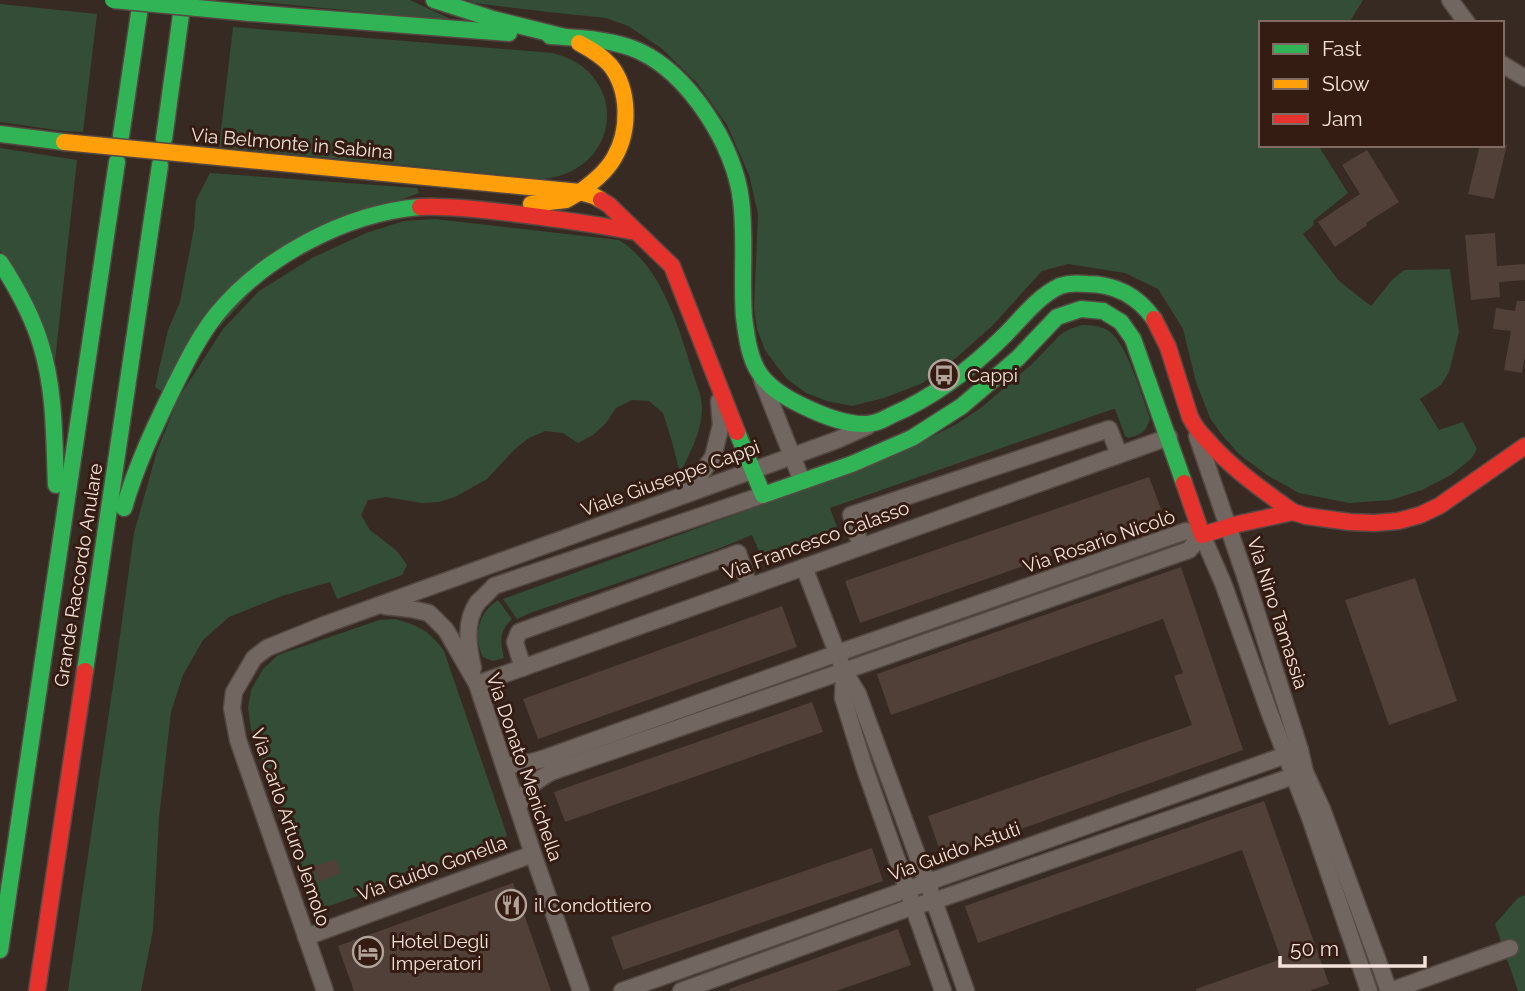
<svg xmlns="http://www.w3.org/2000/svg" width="1525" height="991" font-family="Raleway,sans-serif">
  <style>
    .green { fill: #334d37 }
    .building { fill: #504038 }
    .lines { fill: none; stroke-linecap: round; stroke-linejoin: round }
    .street-casing { stroke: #554843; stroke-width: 19 }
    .fast-casing { stroke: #554843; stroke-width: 19 }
    .slow-casing { stroke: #554843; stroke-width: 19 }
    .jam-casing { stroke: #554843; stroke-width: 19 }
    .street { stroke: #716660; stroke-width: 16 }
    .fast { stroke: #30b455; stroke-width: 16 }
    .slow { stroke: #ff9f0a; stroke-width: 16 }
    .jam { stroke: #e5322d; stroke-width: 16 }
    .fast-bridge-casing { stroke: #554843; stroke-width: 19; stroke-linecap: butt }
    .slow-bridge-casing { stroke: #554843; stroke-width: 19; stroke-linecap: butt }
    .fast-bridge { stroke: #30b455; stroke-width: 16 }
    .slow-bridge { stroke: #ff9f0a; stroke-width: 16 }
    .labels { text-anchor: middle; stroke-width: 6; stroke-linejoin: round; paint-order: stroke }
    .street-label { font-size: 19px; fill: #f3e2da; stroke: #341c12 }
    .poi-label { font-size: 19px; fill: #f3e2da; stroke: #341c12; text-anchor: start }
  </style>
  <rect width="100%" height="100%" fill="#372a23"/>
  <g class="green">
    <polygon points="242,0 410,0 455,21"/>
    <polygon points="467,0 1363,0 1349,23 1261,23 1261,145 1318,145 1348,193 1313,221 1314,225 1303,234 1339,281 1371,306 1392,280 1404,270 1450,269 1459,332 1449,372 1441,385 1420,399 1439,430 1463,422 1477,449 1471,459 1451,475 1422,490 1391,500 1349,503 1299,493 1267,475 1240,455 1222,435 1210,418 1196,382 1183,329 1158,289 1125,273 1068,264 1042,271 992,326 956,358 923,383 884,398 852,406 827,401 806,393 787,379 776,365 765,350 757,329 754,308 758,214 749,175 727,125 697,83 661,48 628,26 606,18 548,12 474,3"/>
    <polygon points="0,4 97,14 83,132 63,131 0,122"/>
    <path d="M 233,27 L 553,53 C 630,72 623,171 543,179 L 219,147 Z"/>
    <polygon points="0,148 77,160 55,361 0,250"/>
    <polygon points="210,173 417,188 419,193 301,237 161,391 155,387 168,330 180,302 194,228 196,200"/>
    <path d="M 435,219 L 619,240 C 661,266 678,325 692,370 C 695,381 702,395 702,407 C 702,432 690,452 680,474 L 673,445 L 663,413 L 649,401 L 632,400 L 616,408 L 606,423 L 593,435 L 578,443 L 563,433 L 545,431 L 529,438 L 515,449 L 487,479 L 455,497 L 439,502 L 422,503 L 386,497 L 368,500 L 361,515 L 370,530 L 397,551 L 407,565 L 402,575 L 337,599 L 330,582 L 282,596 L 229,617 L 203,640 L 183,675 L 171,712 L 159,818 L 153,930 L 141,991 L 68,991 L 116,665 L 134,533 L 157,451 L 178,399 L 223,329 L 259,291 L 312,258 L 366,233 L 404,221 Z"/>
    <path d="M 1082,325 C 1092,325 1101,326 1109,331 C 1127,343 1142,397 1150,418 C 1146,433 1142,434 1128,438 L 1125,436 L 1115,409 L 1113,409 L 830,508 L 839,533 L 838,537 L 765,565 L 752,535 L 720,548 L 530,613 L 517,619 L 503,599 L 884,460 L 955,425 L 982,407 L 1031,365 L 1061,334 L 1070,329 Z"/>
    <path d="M 498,600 L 512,619 C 499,631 500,642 504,658 L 493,661 L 483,657 C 473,636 478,613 498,600 Z"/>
    <path d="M 395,619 C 420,626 428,630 444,651 L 507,835 L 501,845 L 492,850 L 317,910 L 251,730 L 248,708 L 251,690 L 263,669 L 278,655 L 379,620 Z"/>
    <polygon points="1525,895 1525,991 1518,991 1495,924 1518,898"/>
  </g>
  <g class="building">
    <polygon points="1480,145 1507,145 1494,199 1468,194"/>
    <polygon points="1367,150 1399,202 1366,223 1367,225 1335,247 1318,222 1360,194 1342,165"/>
    <polygon points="1495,233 1497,266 1525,264 1525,280 1499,282 1500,297 1471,300 1465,235"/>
    <polygon points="1517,301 1525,301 1525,356 1522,373 1504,370 1511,331 1493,329 1496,308 1515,311"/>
    <polygon points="1149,477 1164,517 860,623 845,581"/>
    <polygon points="1181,567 1243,750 942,857 928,816 1192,725 1174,676 1183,673 1163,619 891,715 877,674"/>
    <polygon points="1415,578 1457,701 1389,725 1345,600"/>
    <polygon points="782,606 797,647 538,739 523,699"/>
    <polygon points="812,702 823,732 565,822 554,792"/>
    <polygon points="1264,801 1329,984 1309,991 1196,991 1196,989 1281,959 1242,850 978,943 965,906"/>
    <polygon points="872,848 883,881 623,970 611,937"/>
    <polygon points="336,859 341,873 318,882 313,867"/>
    <polygon points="513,883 551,991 354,991 338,946"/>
    <polygon points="898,929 911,965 836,991 730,991 729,989"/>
  </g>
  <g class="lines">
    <g class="street-casing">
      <g id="street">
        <polyline points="1450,0 1467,23"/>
        <polyline points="1502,64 1525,78"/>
        <polyline points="762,380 802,481"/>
        <polyline points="1197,436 1245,576 1300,750 1305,772 1322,809 1389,991"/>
        <polyline points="686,494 713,457 721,425 719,401"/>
        <polyline points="1202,535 1223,583 1270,714 1309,815 1369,991"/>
        <polyline points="861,546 851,515 1109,429 1119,454"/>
        <polyline points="804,567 844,671 858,694 934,901 966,991"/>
        <polyline points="384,606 411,609 429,613 446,630 477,684 533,854 581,991"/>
        <path d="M 473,668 C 468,647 464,621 478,602 C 483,597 489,592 494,586 L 763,495"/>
        <polyline points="523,668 515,642 519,632 738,553 749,585"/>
        <polyline points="844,671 843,698 864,766 943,991"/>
        <polyline points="477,684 1169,437"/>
        <polyline points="505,766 532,762 545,758 838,653 1186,531 1202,535"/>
        <path d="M 518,807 C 528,786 531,784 551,772 L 844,671 L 1169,557 L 1189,550 L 1202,535"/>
        <polyline points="306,937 533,854"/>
        <polyline points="325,991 238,740 232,708 234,692 254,658 267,648 324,625 837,440 868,426"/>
        <polyline points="622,991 1300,750"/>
        <polyline points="681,991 914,906 934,901 1305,772"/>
        <polyline points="1390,991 1510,948"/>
      </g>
    </g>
    <g class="fast-casing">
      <g id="fast">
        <polyline points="434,0 493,19 565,37"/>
        <polyline points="250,13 509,33"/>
        <path d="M 550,36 C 579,38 612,39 639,51 C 689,74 735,146 741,200 C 746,239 741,278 744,317 C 750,365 756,383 801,405 C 819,414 852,428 873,423 C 879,422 886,418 892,415 C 934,397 972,368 1005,335 C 1021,319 1038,296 1060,286 C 1068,283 1078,283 1087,284 C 1115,284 1137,295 1154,319"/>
        <polyline points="0,134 64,142"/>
        <polyline points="121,136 141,0"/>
        <polyline points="164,139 183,0"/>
        <path d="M 0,262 C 17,288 32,315 41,345 C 55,390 54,438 56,485"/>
        <polyline points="737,432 763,495 852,464 912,438 962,406 1018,358 1057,317 1081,309 1103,311 1121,322 1133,339 1184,483"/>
        <path d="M 124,508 C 136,466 154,428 173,389 C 186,363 198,338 216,315 C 263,257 346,213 420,207"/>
        <polyline points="85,671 160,165"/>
        <polyline points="0,950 117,162"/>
      </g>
    </g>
    <g class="slow-casing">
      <g id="slow">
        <path d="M 579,43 C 590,49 601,55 610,65 C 630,90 630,131 614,158 C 606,172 593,182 580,192"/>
        <polyline points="218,157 580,192 594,196 601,200"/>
        <polyline points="531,204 566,200 580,192"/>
      </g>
    </g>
    <g class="jam-casing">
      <g id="jam">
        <polyline points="601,200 609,205 672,266 737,432"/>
        <path d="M 420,207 C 453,206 485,210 518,214 C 557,219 597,224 636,232"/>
        <path d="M 1154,319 L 1168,347 L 1190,417 C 1194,425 1199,432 1206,439 C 1231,468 1261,489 1293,512"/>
        <polyline points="1184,483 1202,535 1238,524 1293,512 1306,516 1350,522 1374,523 1398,521 1420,515 1439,506 1525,446"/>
        <polyline points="37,991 85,671"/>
      </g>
    </g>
    <use href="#street" class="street"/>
    <use href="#fast" class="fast"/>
    <use href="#slow" class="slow"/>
    <use href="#jam" class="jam"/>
    <g class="fast-bridge-casing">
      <polyline id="fast-bridge" points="113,0 250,13"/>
    </g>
    <g class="slow-bridge-casing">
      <polyline id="slow-bridge" points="64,142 218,157"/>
    </g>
    <use href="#fast-bridge" class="fast-bridge"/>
    <use href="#slow-bridge" class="slow-bridge"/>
  </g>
  <defs>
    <g id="bus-ring" transform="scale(1.575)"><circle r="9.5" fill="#341c12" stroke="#b1a29a" stroke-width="1.5"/><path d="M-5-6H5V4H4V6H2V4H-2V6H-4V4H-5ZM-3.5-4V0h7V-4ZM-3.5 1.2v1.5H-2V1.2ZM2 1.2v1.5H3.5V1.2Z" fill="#b1a29a"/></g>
    <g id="restaurant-ring" transform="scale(1.575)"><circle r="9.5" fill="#341c12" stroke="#b1a29a" stroke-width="1.5"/><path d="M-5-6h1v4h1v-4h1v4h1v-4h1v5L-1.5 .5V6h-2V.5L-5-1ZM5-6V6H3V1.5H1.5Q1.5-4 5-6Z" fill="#b1a29a"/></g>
    <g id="hotel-ring" transform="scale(1.575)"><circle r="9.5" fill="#341c12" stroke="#b1a29a" stroke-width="1.5"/><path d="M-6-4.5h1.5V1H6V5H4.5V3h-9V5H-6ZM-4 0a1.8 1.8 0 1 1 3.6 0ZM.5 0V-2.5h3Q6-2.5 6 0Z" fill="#b1a29a"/></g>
  </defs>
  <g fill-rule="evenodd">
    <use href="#bus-ring" x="944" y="375"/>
    <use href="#restaurant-ring" x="511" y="905"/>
    <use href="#hotel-ring" x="368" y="952"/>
  </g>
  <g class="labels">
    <g class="street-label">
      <text transform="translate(292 143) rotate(5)" y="7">Via Belmonte in Sabina</text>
      <text transform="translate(670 478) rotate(-20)" y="7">Viale Giuseppe Cappi</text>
      <text transform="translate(816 540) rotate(-20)" y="7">Via Francesco Calasso</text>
      <text transform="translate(1099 541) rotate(-19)" y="7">Via Rosario Nicolò</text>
      <text transform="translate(78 575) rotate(-81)" y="7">Grande Raccordo Anulare</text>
      <text transform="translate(1278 613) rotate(72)" y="7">Via Nino Tamassia</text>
      <text transform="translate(525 767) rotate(71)" y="7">Via Donato Menichella</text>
      <text transform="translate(291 827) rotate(71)" y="7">Via Carlo Arturo Jemolo</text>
      <text transform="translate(954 851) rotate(-20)" y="7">Via Guido Astuti</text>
      <text transform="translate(432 868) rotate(-20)" y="7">Via Guido Gonella</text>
    </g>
    <g class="poi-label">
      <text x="967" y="382">Cappi</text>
      <text x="534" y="912">il Condottiero</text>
      <text x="391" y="948">Hotel Degli<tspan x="391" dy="22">Imperatori</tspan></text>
    </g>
  </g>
  <rect x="1259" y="21" width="245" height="126" fill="#341c12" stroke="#806b62" stroke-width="2"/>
  <rect x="1273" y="44" width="35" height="10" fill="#30b455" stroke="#806b62" stroke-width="2"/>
  <text x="1322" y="56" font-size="21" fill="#f3e2da">Fast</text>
  <rect x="1273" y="79" width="35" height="10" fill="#ff9f0a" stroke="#806b62" stroke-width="2"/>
  <text x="1322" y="91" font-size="21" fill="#f3e2da">Slow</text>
  <rect x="1273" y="114" width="35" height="10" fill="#e5322d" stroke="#806b62" stroke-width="2"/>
  <text x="1322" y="126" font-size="21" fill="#f3e2da">Jam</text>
  <path d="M1280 956v10h145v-10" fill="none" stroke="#f3e2da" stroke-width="3.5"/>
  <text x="1290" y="956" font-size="21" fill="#f3e2da" stroke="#341c12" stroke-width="5" paint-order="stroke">50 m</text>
</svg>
